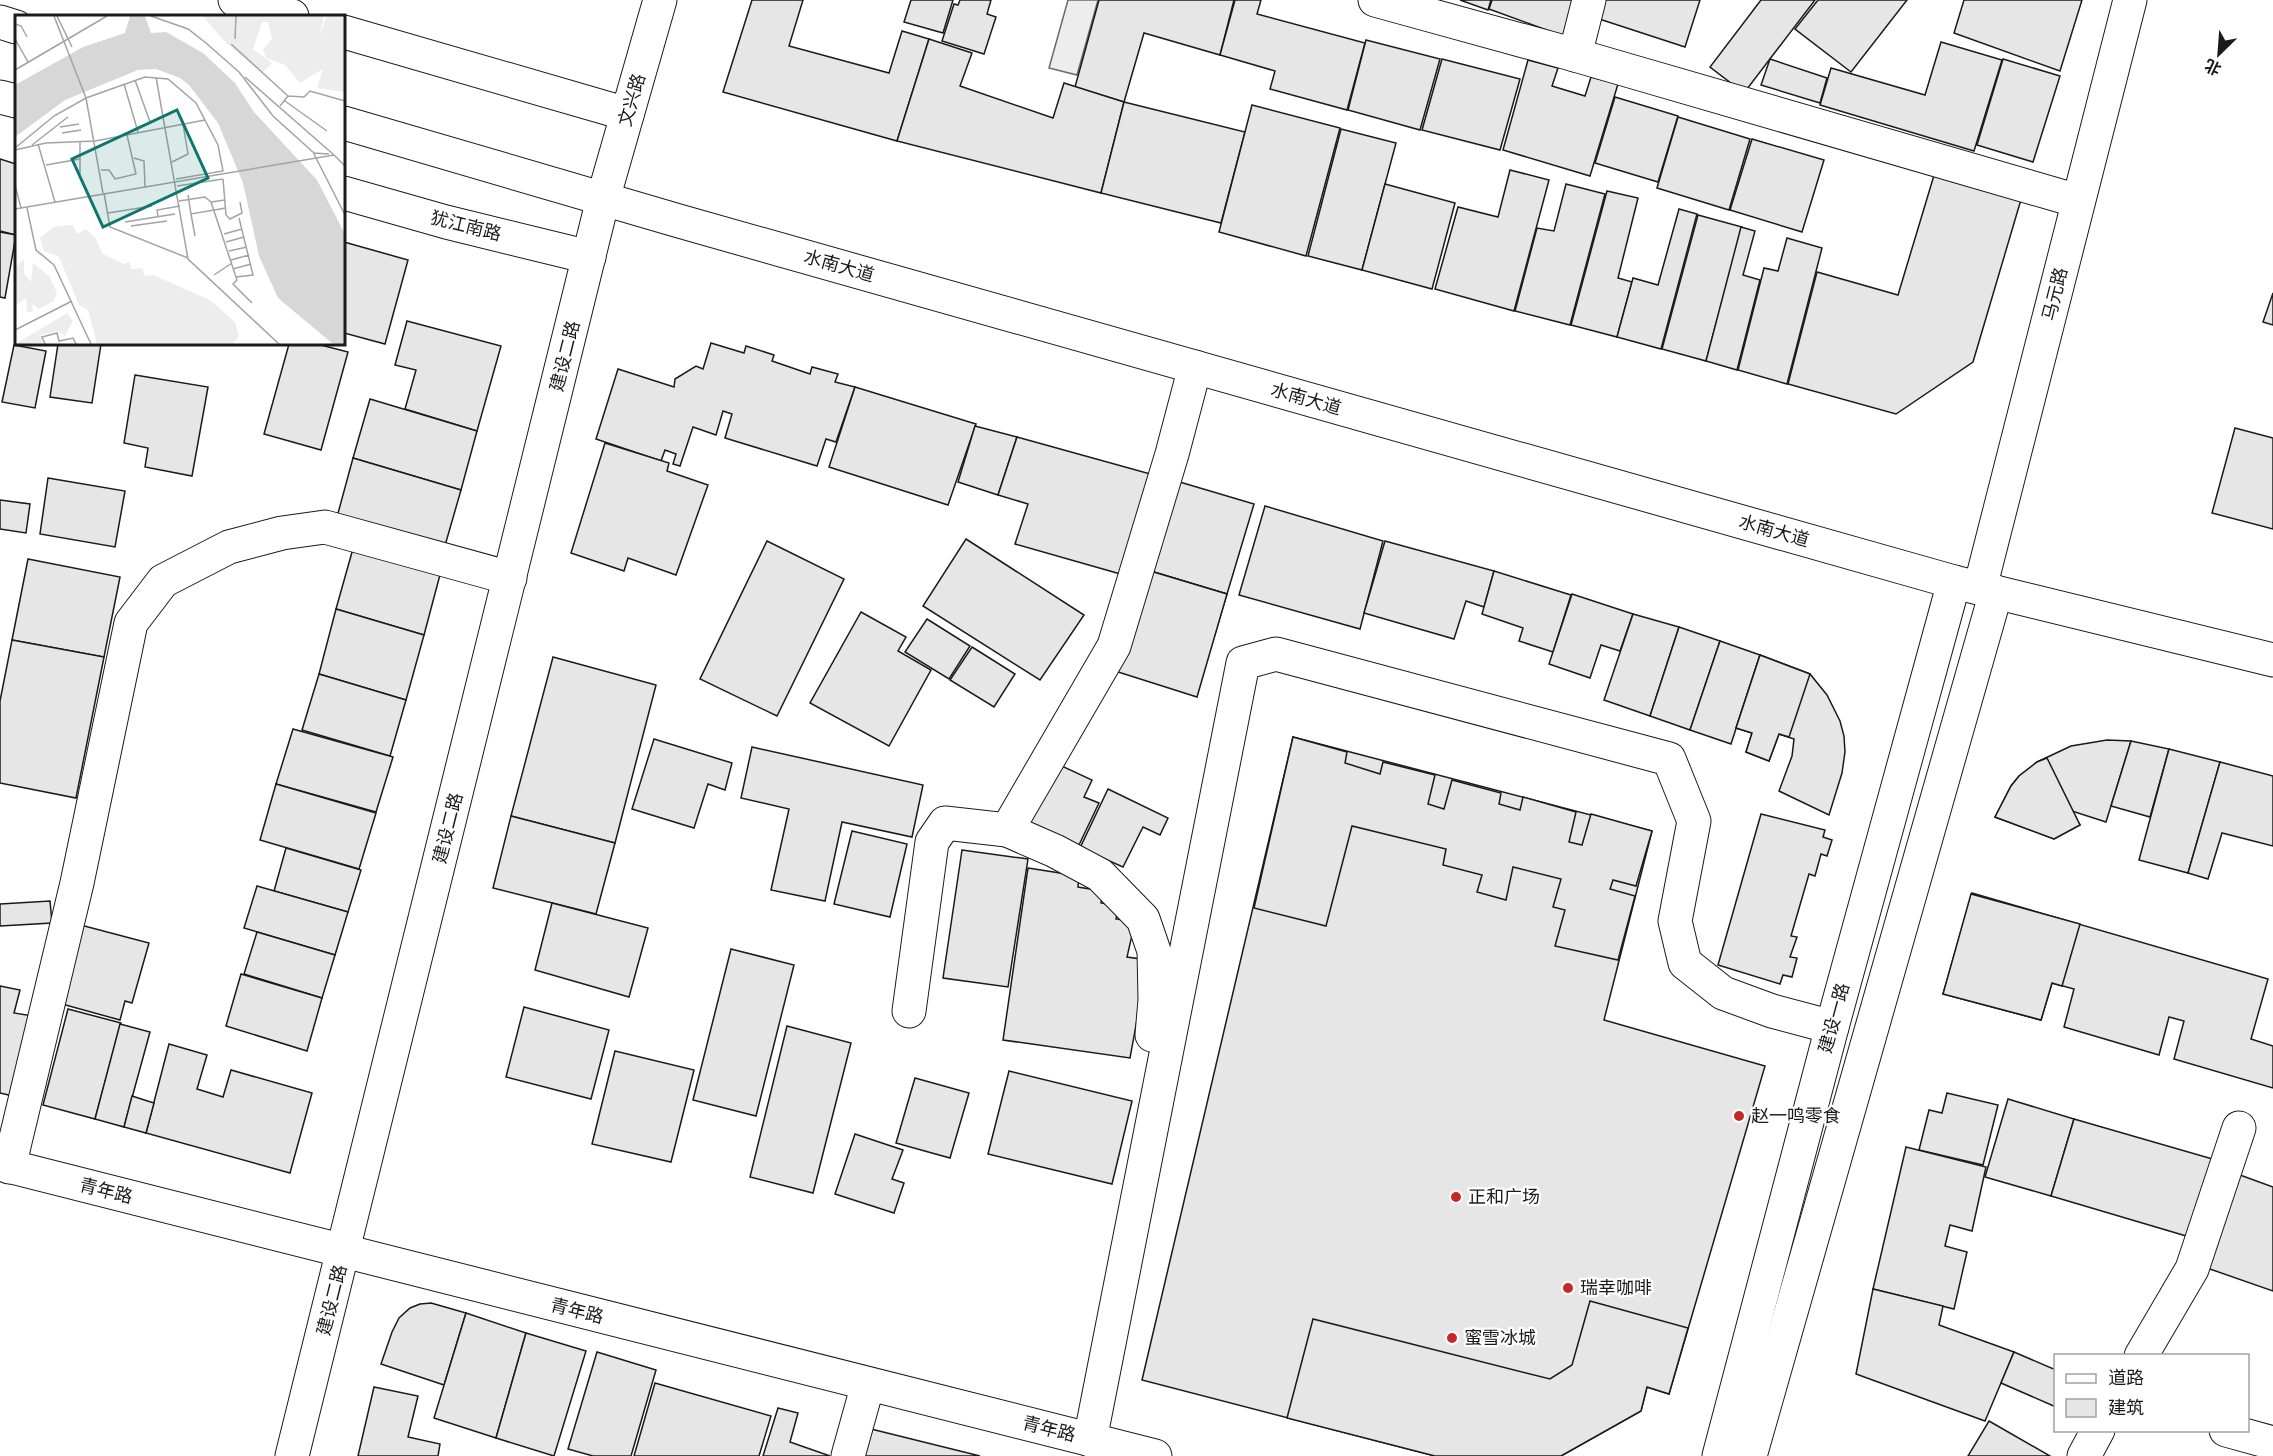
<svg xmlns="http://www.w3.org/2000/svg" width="2273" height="1456" font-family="Figtree,'Noto Sans SC',sans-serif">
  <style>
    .built { fill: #ededed; stroke: #6a6a6a; stroke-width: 1.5 }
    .building { fill: #e6e6e6; stroke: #1a1a1a; stroke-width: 1.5 }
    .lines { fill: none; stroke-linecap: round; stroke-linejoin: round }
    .minor-casing { stroke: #1a1a1a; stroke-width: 35 }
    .major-casing { stroke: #1a1a1a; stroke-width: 35 }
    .minor { stroke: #fff; stroke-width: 33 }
    .major { stroke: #fff; stroke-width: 33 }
    .poi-dot { fill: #c62828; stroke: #fff; stroke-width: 2 }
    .labels { text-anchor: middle; stroke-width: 4.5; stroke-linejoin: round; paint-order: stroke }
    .street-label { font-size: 18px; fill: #1a1a1a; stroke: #fff }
    .poi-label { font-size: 18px; fill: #1a1a1a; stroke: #fff; text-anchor: start }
    .inset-road { fill: none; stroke: #a3a3a3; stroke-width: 1.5 }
    .view { fill: #0f766e; fill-opacity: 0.15; stroke: #0f766e; stroke-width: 3 }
    .inset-edge { fill: none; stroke: #1a1a1a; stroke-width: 3 }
  </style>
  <rect width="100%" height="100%" fill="#fff"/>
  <polygon class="built" points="1068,0 1098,0 1077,75 1049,68"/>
  <g class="building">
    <polygon points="752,0 803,0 789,46 889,73 902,31 929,39 897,141 723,92"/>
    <polygon points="911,0 953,0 943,33 904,22"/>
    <polygon points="960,0 991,0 987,14 996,17 984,54 942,41 954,4 958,5"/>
    <polygon points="1099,0 1234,0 1220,55 1144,33 1124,102 1075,87"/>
    <polygon points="1235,0 1261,0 1257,14 1365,43 1347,110 1270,89 1275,71 1220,55"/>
    <polygon points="1460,0 1491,0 1488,10"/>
    <polygon points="1492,0 1579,0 1566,37 1489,9"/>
    <polygon points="1595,0 1700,0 1685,47 1590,16"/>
    <polygon points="1761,0 1815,0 1744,93 1710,67"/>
    <polygon points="1818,0 1907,0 1851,72 1795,29"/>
    <polygon points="1964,0 2082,0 2060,71 1954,33"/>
    <polygon points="929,39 972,53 960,86 1053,118 1064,83 1124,102 1101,193 897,141"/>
    <polygon points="1366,40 1440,59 1420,130 1348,110"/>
    <polygon points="1941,42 2002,60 1974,151 1820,105 1831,68 1925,95"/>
    <polygon points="1442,59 1520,79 1500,150 1422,130"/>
    <polygon points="1770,59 1827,78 1820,103 1761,85"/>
    <polygon points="2003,59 2060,76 2033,162 1977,145"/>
    <polygon points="1528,60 1558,68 1552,86 1585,96 1591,77 1618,84 1590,176 1503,150"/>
    <polygon points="1615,97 1678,116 1658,182 1595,163"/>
    <polygon points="1124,102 1245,132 1221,223 1101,193"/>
    <polygon points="1252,105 1340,128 1306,256 1219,232"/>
    <polygon points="1678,117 1750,139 1729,210 1657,188"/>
    <polygon points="1341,129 1396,143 1362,270 1308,256"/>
    <polygon points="1752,139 1824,160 1802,232 1730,210"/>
    <polygon points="0,159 16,164 16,235 0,231"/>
    <polygon points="1938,162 2025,186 1973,362 1896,414 1788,384 1817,272 1898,295"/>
    <polygon points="1510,170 1549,180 1514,311 1435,289 1458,207 1498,217"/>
    <polygon points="1385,184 1455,203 1432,289 1362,270"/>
    <polygon points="1566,184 1605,194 1570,325 1515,311 1537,228 1554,231"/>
    <polygon points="1607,191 1638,198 1618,278 1632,282 1617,337 1571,325"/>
    <polygon points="1679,209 1697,214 1661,349 1617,337 1633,278 1658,285"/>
    <polygon points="1698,215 1742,227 1706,361 1662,349"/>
    <polygon points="1741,227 1755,231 1743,275 1760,280 1737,370 1706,361"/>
    <polygon points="0,232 16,235 5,298 0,297"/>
    <polygon points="1787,238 1822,248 1787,384 1738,370 1764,268 1778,271"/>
    <polygon points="344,242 408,260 385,344 344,333"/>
    <polygon points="2273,293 2273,325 2263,322"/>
    <polygon points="407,321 501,346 477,431 405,409 416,370 395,365"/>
    <polygon points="711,343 744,353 746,346 774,355 772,361 810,374 812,367 838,374 835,382 855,387 836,442 826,439 817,466 725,438 732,414 723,411 716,435 693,427 680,466 673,464 676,454 665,450 661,461 596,439 618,369 674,387 675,379 696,366 703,369"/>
    <polygon points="58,344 101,344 92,403 50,397"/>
    <polygon points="289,344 317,344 348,352 321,450 264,434"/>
    <polygon points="14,345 46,351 35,408 2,402"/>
    <polygon points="135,375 208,387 192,476 145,467 148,448 124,443"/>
    <polygon points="855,387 976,424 948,505 829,467"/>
    <polygon points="370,399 477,431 461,490 353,458"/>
    <polygon points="975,426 1017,437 998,495 958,482"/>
    <polygon points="2235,428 2273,438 2273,529 2212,513"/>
    <polygon points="1017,437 1154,475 1124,575 1015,544 1028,504 998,495"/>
    <polygon points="605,443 669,463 667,471 708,485 676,575 628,558 624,571 571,553"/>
    <polygon points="353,458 461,490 444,549 337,517"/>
    <polygon points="48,478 125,491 115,547 40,534"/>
    <polygon points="1173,480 1254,504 1227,594 1147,570"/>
    <polygon points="0,500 30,504 26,533 0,529"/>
    <polygon points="1265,506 1383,541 1360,629 1239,595"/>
    <polygon points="966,539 1084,615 1040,680 923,606"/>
    <polygon points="767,541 844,579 777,716 700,679"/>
    <polygon points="1385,541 1494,571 1484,607 1466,601 1454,639 1364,613"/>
    <polygon points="354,545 441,571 424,635 336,609"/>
    <polygon points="28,559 120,577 104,657 12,640"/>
    <polygon points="1147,570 1227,594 1211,647 1173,636 1180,611 1138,598"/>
    <polygon points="1147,570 1227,594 1197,697 1115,671"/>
    <polygon points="1494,571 1571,595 1553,652 1519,641 1523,628 1482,614"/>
    <polygon points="1572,594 1633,614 1620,651 1601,645 1590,678 1549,664"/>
    <polygon points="336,609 424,635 406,700 319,674"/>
    <polygon points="861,612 906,637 898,651 931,670 889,746 810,703"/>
    <polygon points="1633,614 1679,627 1650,716 1604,700"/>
    <polygon points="927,619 970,646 949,679 905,652"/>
    <polygon points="1679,627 1720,641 1690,730 1650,716"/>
    <polygon points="12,640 104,657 76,798 0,783 0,701"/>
    <polygon points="1720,641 1760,655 1731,744 1690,730"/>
    <polygon points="972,647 1015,674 994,707 950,680"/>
    <polygon points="1760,655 1810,674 1827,695 1840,721 1844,736 1845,752 1842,773 1829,815 1779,791 1792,756 1794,739 1779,734 1769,761 1746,752 1752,733 1736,728"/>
    <polygon points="1760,655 1810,674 1789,737 1779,734 1769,761 1746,752 1752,733 1736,728"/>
    <polygon points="553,657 656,685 615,843 511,816"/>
    <polygon points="319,674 406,700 390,756 302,730"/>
    <polygon points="293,729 393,757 376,812 276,784"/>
    <polygon points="1293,737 1652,831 1604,1020 1765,1066 1669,1394 1647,1387 1641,1411 1561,1456 1435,1456 1142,1380"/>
    <polygon points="1293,737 1347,752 1345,763 1380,774 1383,762 1435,775 1428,804 1444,809 1452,780 1501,793 1499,804 1520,810 1523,797 1576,812 1569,842 1582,845 1591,814 1652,831 1636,886 1613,880 1610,889 1635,896 1618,960 1555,946 1565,910 1553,907 1561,879 1513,867 1506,900 1477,892 1482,875 1443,865 1446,849 1352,826 1326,926 1254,908"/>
    <polygon points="654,739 732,763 725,790 708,784 694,828 632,809"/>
    <polygon points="2107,740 2131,741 2106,822 2072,811 2080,825 2054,839 1995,817 2011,786 2019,776 2037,762 2071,746"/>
    <polygon points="2131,741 2169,749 2150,817 2111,806"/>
    <polygon points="752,747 923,785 912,837 842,822 825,901 771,890 789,809 741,798"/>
    <polygon points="2169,749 2220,762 2188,873 2139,860"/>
    <polygon points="2047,758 2080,825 2054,839 1995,817 2011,786 2019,776 2037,762"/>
    <polygon points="1051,761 1092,780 1084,797 1099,803 1078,847 1023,822"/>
    <polygon points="2220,762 2273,776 2273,846 2222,833 2208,879 2188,873"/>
    <polygon points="276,784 376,813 359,869 260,840"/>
    <polygon points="1108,789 1168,818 1160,835 1143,827 1123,867 1080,848"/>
    <polygon points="1761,814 1825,830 1823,837 1832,840 1827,856 1821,854 1815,876 1809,874 1791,936 1797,937 1790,957 1797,958 1792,977 1783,975 1780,984 1718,965"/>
    <polygon points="511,816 615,843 596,914 493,888"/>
    <polygon points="852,831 907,844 890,917 834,904"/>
    <polygon points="286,848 361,870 348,912 274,891"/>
    <polygon points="962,850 1028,859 1008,987 943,978"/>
    <polygon points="1028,868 1079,876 1078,887 1103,891 1101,903 1119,906 1116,919 1135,922 1127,957 1148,960 1130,1058 1003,1040"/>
    <polygon points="257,886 348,912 335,955 244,928"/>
    <polygon points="1972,893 2268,979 2251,1039 2273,1046 2273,1088 2174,1059 2184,1021 2169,1017 2159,1055 2064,1027 2074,989 2052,983 2041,1020 1943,994"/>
    <polygon points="1971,894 2080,924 2062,986 2052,983 2041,1020 1943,994"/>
    <polygon points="50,901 52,923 0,926 0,904"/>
    <polygon points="552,903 648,928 629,997 535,970"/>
    <polygon points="73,923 149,943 132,1003 125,1001 120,1020 51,1001"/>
    <polygon points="257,932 335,955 322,998 244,974"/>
    <polygon points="731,949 794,965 756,1116 693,1100"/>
    <polygon points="241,974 322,998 307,1051 226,1026"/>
    <polygon points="0,986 20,990 14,1013 33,1016 13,1096 0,1093"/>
    <polygon points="524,1007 609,1030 591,1099 506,1077"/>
    <polygon points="68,1009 121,1023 95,1119 43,1105"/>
    <polygon points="120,1024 150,1032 124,1127 95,1119"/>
    <polygon points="787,1026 851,1043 813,1193 750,1177"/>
    <polygon points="169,1044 207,1055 197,1089 223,1097 231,1070 312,1093 290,1173 146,1133"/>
    <polygon points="615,1051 694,1070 671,1162 592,1144"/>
    <polygon points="1009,1071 1132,1101 1112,1184 988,1154"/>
    <polygon points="915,1078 969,1093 950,1158 896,1143"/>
    <polygon points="1947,1093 1998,1105 1983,1165 1919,1150 1929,1110 1942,1113"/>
    <polygon points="132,1096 154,1103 146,1133 124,1127"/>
    <polygon points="2008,1099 2074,1119 2051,1196 1985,1177"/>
    <polygon points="2074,1119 2216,1160 2193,1238 2051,1196"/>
    <polygon points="855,1134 903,1150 892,1179 904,1183 894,1213 835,1194"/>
    <polygon points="1906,1147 1986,1167 1972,1231 1950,1225 1945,1246 1967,1252 1954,1309 1873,1289"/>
    <polygon points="2240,1175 2273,1187 2273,1291 2207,1268"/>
    <polygon points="1873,1289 1943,1306 1939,1325 2014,1352 1985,1421 1856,1374"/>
    <polygon points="1590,1301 1688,1328 1669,1394 1647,1387 1641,1411 1561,1456 1435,1456 1287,1418 1313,1319 1550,1379 1572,1365"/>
    <polygon points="431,1303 466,1313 444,1385 381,1364 392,1332 399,1318 410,1308 420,1304"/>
    <polygon points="466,1313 526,1333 496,1438 434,1418"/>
    <polygon points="526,1333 586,1351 554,1456 496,1438"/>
    <polygon points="597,1352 656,1370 631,1456 593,1456 568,1449"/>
    <polygon points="2014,1352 2056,1370 2056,1407 2001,1383"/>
    <polygon points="655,1383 771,1416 759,1456 634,1456"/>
    <polygon points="374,1387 418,1396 408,1437 440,1444 438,1456 358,1456"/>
    <polygon points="778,1408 798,1413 790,1442 830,1456 763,1456"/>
    <polygon points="1989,1421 2050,1456 1968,1456"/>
    <polygon points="863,1427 980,1456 855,1456"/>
  </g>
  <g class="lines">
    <g class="minor-casing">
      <g id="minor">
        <polyline points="235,0 292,16"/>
        <polyline points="1375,0 1575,55 2078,201"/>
        <polyline points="344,32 627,114"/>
        <polyline points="1575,55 1589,0"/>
        <polyline points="0,97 16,101"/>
        <polyline points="344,193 446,222 589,257"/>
        <polyline points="1980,588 2130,0"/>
        <polyline points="909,1011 932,842 945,823 1007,830"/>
        <polyline points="1152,1035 1155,1000 1154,951 1143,919 1100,875 1055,851 1007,830 1114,646 1172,454 1195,367"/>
        <polyline points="0,1164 1155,1456"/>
        <polyline points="9,1167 77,883 131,623 163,581 229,547 282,533 325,527 510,578"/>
        <polyline points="2141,1356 2192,1269 2239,1128"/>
        <polyline points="2226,1430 2273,1443"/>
        <polyline points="1090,1440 1243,663 1276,654 1669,759 1694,821 1675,921 1685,963 1723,993 1772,1011 1832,1027"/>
        <polyline points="292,1456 603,199 660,0"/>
        <polyline points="848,1456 868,1384"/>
        <polyline points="2084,1456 2098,1430"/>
      </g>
    </g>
    <g class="major-casing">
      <g id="major">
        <polyline points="0,22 16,27"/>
        <polyline points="344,123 679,221 1954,582 2273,660"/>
        <polyline points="1719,1456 1832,1027 1954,582"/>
        <polyline points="1750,1456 1996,592"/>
      </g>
    </g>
    <use href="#minor" class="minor"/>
    <use href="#major" class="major"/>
  </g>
  <g class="poi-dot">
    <circle cx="1739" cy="1116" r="6"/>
    <circle cx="1456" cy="1197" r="6"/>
    <circle cx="1568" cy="1288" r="6"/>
    <circle cx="1452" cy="1338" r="6"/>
  </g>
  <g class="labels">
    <g class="street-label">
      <text transform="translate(632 100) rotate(-74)" y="6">文兴路</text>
      <text transform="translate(466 226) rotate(14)" y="6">犹江南路</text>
      <text transform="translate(839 266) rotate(16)" y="6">水南大道</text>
      <text transform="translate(2055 294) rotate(-76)" y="6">马元路</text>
      <text transform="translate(565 356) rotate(-76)" y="6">建设二路</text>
      <text transform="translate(1306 399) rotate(16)" y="6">水南大道</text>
      <text transform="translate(1774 531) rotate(16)" y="6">水南大道</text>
      <text transform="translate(448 828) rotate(-76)" y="6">建设二路</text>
      <text transform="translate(1834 1018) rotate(-75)" y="6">建设一路</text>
      <text transform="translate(106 1191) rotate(14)" y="6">青年路</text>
      <text transform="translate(332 1300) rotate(-76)" y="6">建设二路</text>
      <text transform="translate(577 1311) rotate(14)" y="6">青年路</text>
      <text transform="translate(1049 1429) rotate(14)" y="6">青年路</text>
    </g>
    <g class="poi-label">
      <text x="1751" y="1122">赵一鸣零食</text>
      <text x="1468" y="1203">正和广场</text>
      <text x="1580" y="1294">瑞幸咖啡</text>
      <text x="1464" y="1344">蜜雪冰城</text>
    </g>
  </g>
  <g transform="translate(15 15)">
    <rect width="330" height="330" fill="#fff"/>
    <path d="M 188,1 L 309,1 L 305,19 L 312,1 L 330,1 L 330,77 L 302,73 L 308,54 L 285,68 L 270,50 L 251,43 L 248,34 L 257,24 L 253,7 L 247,7 L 238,34 L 257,48 L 247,58 L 208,25 ZM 58,210 L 62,219 L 71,214 L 80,222 L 87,238 L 108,249 L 115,247 L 116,254 L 127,253 L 130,261 L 138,260 L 195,285 L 220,307 L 224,322 L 217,329 L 82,329 L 73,295 L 64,290 L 44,242 L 29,236 L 25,223 L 39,212 ZM 9,244 L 9,259 L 16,267 L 18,248 L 34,261 L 42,278 L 39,286 L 24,294 L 17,289 L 18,297 L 12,297 L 11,283 L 0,291 L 0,253 ZM 52,298 L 58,306 L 50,321 L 43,316 L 26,320 L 27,329 L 0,329 Z" fill="#ededed"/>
    <path d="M 115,1 L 130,1 L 136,18 L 151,17 L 188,38 L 220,68 L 239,97 L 302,165 L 330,219 L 330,329 L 318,329 L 263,283 L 244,241 L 228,168 L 203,108 L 174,70 L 165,63 L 141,54 L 123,55 L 50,85 L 0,122 L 0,70 L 68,32 L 110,18 Z" fill="#d7d7d7"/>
    <path class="inset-road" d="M 39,1 L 71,83 L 88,178M 42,1 L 57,32M 136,1 L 173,14 L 191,28 L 224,57 L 258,101 L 299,138 L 314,139M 0,9 L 6,11 L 12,22M 0,24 L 13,47M 220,24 L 221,1M 216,29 L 273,81 L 265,91M 0,55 L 92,1M 141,62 L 173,244 L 264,329M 230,62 L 319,140M 120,65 L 135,107M 109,69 L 123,117M 273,81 L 289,82 L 295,76 L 330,86M 270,86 L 312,116M 45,112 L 64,109M 47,118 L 66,115M 65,127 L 65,159M 23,129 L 40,187M 17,130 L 53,102M 0,133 L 39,101 L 71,83 L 130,62 L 153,64 L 181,88 L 203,130 L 208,156 L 161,164M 0,135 L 31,128 L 80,126 L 190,105M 298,137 L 330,200M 119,143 L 129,146 L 130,172M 157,147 L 173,139 L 168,109M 31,150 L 65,144M 86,155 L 94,155 L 100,164 L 121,159 L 112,120M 208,164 L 211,200 L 215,204 L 227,198 L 225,187M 0,170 L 6,193M 162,171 L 208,164M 89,178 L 95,212 L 173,243M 173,180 L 176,199 L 211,193M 164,186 L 190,182 L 196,187 L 210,185M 196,187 L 222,265 L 218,269 L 237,288M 12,193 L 21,235 L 39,250 L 76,329M 0,194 L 319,140 L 330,151M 93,198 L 137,191M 176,199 L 180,221M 143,201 L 142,195 L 165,191M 110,207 L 160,199M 116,211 L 152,206M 209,219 L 227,214M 211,227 L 229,222M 214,236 L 232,232M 216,245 L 234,240M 218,254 L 236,249M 199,260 L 217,248M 221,262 L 238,260 L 224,203M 0,315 L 57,286M 30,329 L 27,322 L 42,318 L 44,326 L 58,323 L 61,329"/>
    <path class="view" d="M 162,95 L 193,163 L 88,212 L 57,144 Z"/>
    <rect width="330" height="330" class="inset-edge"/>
  </g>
  <rect x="2054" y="1354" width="195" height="78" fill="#ffffff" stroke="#a3a3a3" stroke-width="1.5"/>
  <rect x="2066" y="1374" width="30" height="9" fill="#ffffff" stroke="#a3a3a3" stroke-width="1.5"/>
  <text x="2108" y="1384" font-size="18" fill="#1a1a1a">道路</text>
  <rect x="2066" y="1399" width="30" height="18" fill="#e6e6e6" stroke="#a3a3a3" stroke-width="1.5"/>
  <text x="2108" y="1414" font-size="18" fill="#1a1a1a">建筑</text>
  <g transform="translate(2219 54) rotate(205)" stroke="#ffffff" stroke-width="4.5" paint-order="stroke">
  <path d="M0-4.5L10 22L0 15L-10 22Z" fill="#1a1a1a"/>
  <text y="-9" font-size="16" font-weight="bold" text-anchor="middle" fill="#1a1a1a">北</text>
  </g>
</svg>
